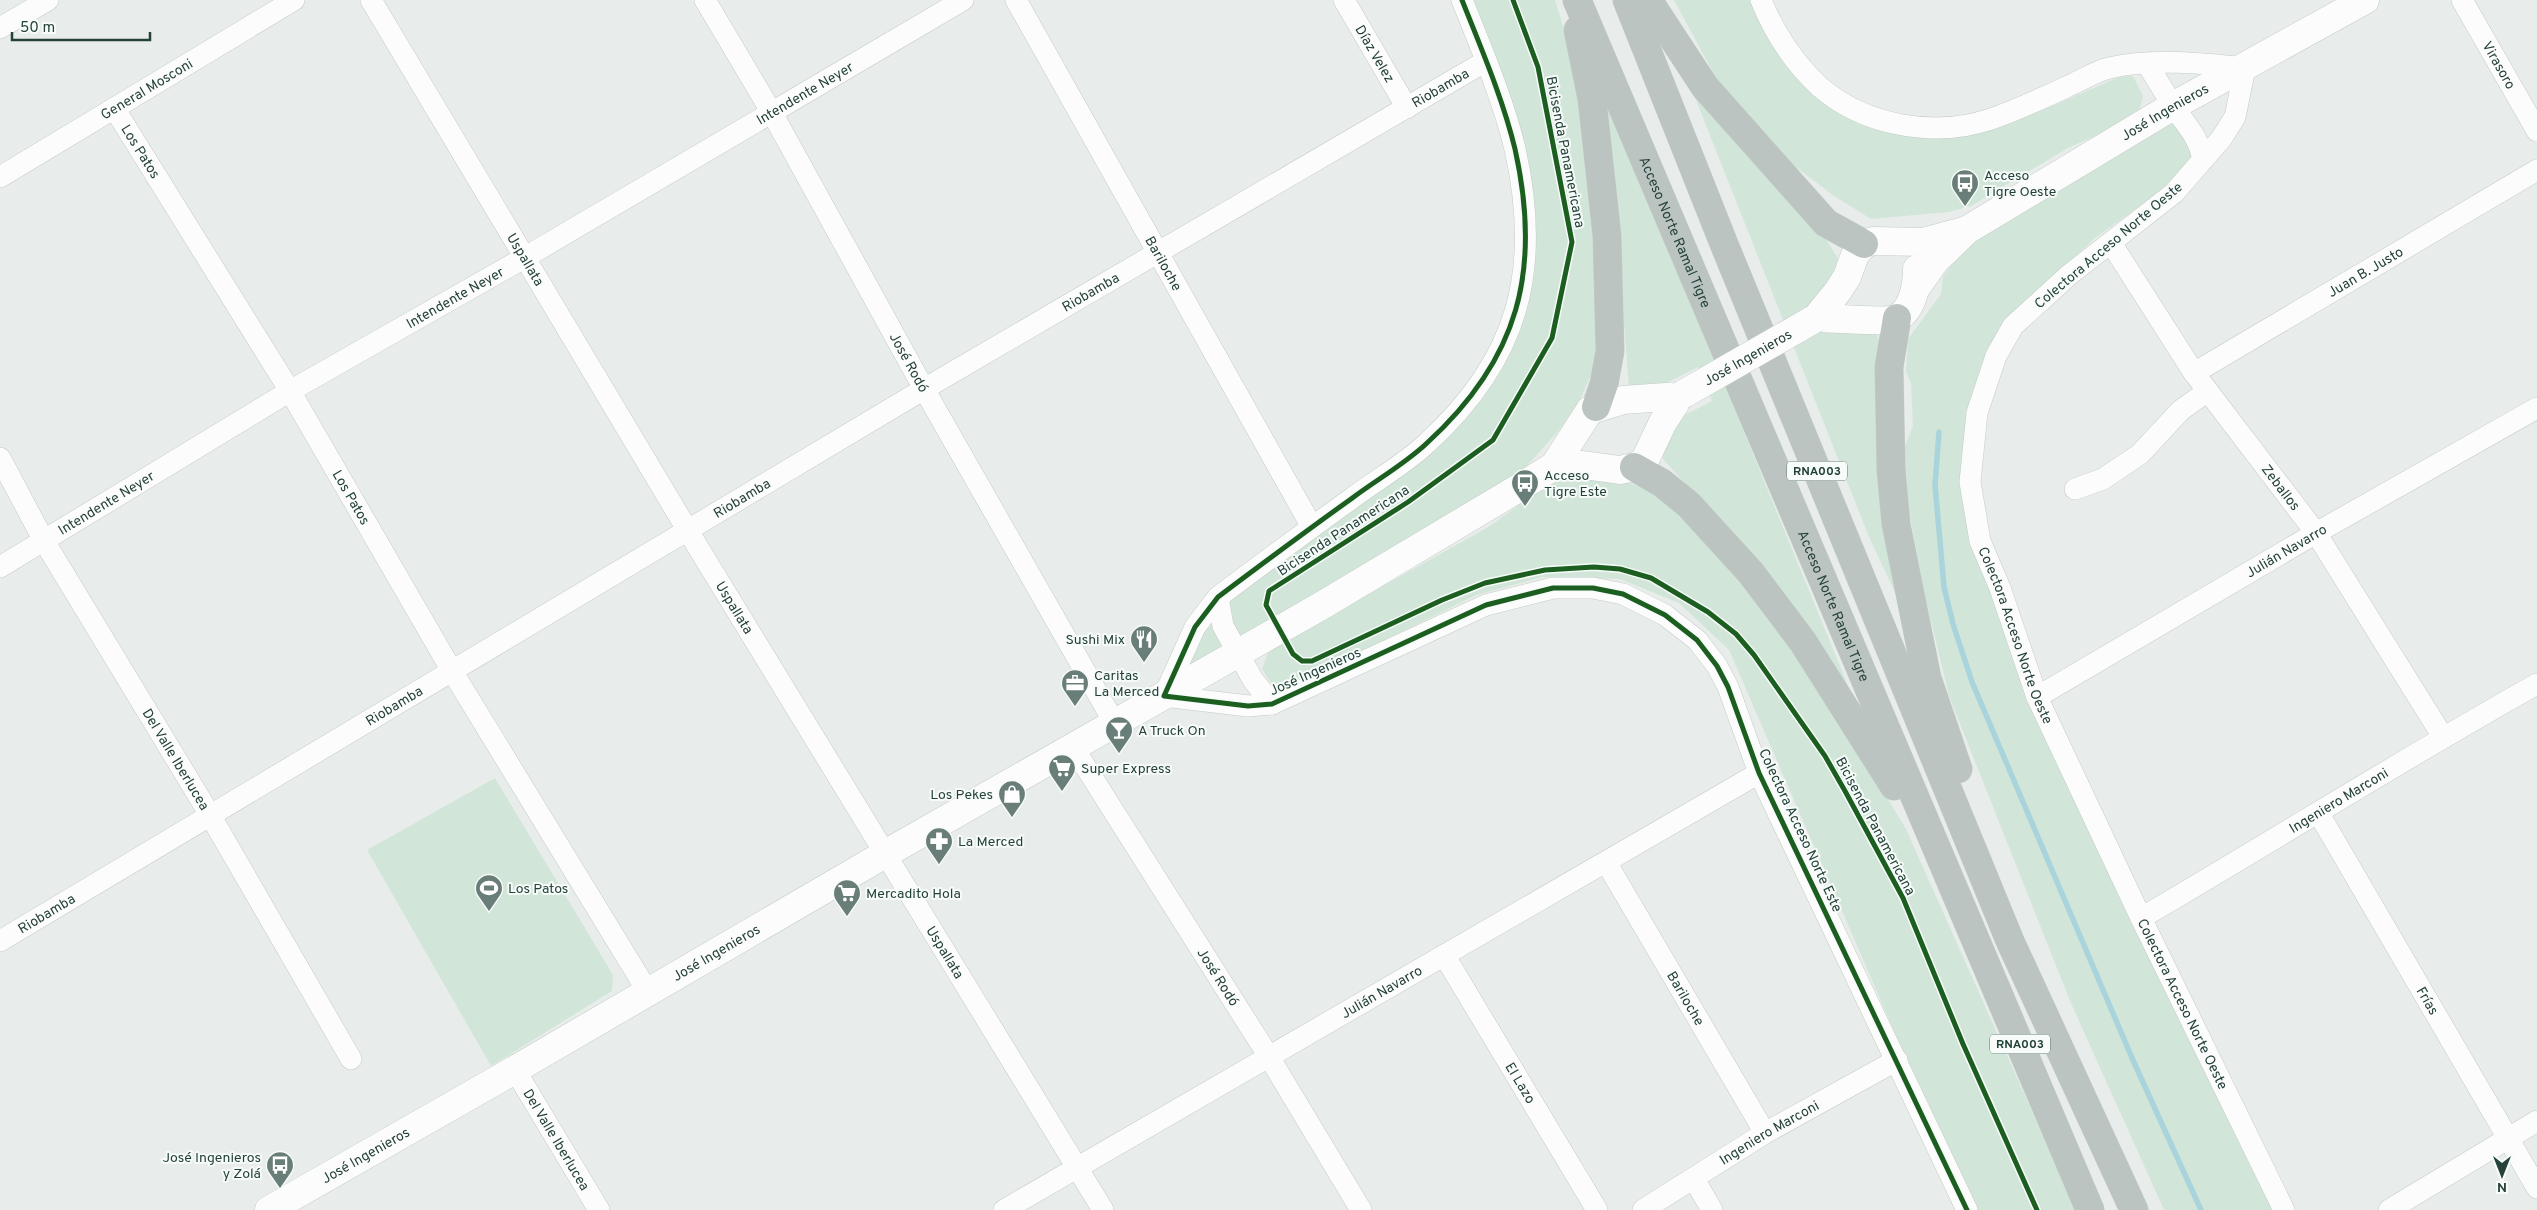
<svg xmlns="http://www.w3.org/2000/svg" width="2537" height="1210" font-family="Overpass,sans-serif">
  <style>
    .green { fill: #d1e6d8 }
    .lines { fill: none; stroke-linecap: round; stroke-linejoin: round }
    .stream { stroke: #a9d4db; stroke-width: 5.5 }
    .street-casing { stroke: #c5cac8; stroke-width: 22 }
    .secondary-casing { stroke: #c3cbc8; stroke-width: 29 }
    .highway-casing { stroke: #c3ccc9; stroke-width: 29 }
    .street { stroke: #fcfcfc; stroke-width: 21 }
    .secondary { stroke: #fcfcfc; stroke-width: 28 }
    .highway { stroke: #bcc4c2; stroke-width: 28 }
    .secondary-bridge-casing { stroke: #c3cbc8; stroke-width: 29; stroke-linecap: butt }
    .secondary-bridge { stroke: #fcfcfc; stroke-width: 28 }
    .cycleway-casing { stroke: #f7fbf9; stroke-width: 8 }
    .cycleway { stroke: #1b5e20; stroke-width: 5 }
    .labels { text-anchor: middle; stroke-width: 4; stroke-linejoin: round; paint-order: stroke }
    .shield { fill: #f7fbf9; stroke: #637a73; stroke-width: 1 }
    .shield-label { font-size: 12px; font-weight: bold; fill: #24423a }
    .street-label { font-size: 14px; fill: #24423a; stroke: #f7fbf9 }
    .poi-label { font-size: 14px; fill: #24423a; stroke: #f7fbf9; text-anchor: start }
  </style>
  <rect width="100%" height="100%" fill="#e8edeb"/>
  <g class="green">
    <polygon points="1471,0 1555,0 1568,43 1581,100 1597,241 1595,366 1579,402 1559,430 1518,476 1176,683 1214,608 1477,399 1533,240"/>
    <polygon points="1674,0 1750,0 1762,26 1789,67 1820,101 1858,124 1899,134 1974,132 2052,106 2119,77 2133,76 2143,96 2139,112 2122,124 2068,148 1971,206 1949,212 1871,219 1834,196 1768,146 1722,89"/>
    <polygon points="1673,42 1816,224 1838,258 1834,324 1874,328 1881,345 1901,605 1869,537"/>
    <polygon points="1606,95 1851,693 1706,507 1663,459 1662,446 1671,422 1712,401 1698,367 1659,387 1629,387"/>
    <polygon points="2173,123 2195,148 2190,163 2169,185 2095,238 2005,322 1970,411 1975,547 2275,1210 2164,1210 2070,1001 1949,696 1925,596 1899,459 1913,426 1911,383 1906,372 1908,339 1941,294 1943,276 1974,237"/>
    <polygon points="1576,474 1622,480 1660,495 1701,526 1792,639 1906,829 2076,1210 1978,1210 1897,1038 1729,650 1679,603 1620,579 1543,577 1476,595 1292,686 1271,683 1262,669 1269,650 1490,526 1549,483"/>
    <polygon points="495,778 613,975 612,991 491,1066 367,850"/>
  </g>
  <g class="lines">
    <polyline class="stream" points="1939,432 1935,485 1944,587 1953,624 1972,682 2132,1058 2201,1210"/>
    <g class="street-casing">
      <g id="street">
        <path id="s1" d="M 371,0 L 688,531 L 1103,1210"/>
        <path id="s2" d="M 705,0 L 772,113 L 924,389 L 1115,724"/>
        <path id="s3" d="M 1016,0 L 1312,527"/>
        <path id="s4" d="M 1344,0 L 1407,108"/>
        <path d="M 1462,0 C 1481,48 1503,99 1515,149 C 1542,270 1519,359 1427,443 C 1405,464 1376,480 1351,499 C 1306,531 1262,564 1218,597 L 1195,627 L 1164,696 L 1248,706 L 1272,704 L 1486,605 L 1553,588 L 1593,588 L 1623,594 L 1665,615 L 1697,640 L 1717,666 L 1728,687 L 1759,773 L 1967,1210"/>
        <path id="s5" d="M 1761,0 C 1774,32 1794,63 1820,87 C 1865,126 1935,138 1991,119 C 2020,109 2047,96 2075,83 C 2085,78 2097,71 2109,68 C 2151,58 2203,63 2245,68 L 2235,117 L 2221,139 L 2174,193 L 2069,275 L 2013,326 L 1996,356 L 1977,413 L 1970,482 L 1980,541 L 2000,588 L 2037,697 L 2141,918 L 2284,1210"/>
        <path id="s6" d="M 2462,0 L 2537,131"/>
        <polyline points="0,28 48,0"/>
        <path d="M 2147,64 C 2156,78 2164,91 2172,105 C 2185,124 2199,136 2203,160"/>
        <path id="s7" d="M 114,108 L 290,391 L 452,671 L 648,992"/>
        <path id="s8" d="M 0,177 L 294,0"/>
        <path id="s9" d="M 2111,243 L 2194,373 L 2316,533 L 2443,737"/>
        <path id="s10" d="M 2194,373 L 2537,170"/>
        <path id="s11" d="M 0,458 L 44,541 L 210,815 L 351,1059"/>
        <polyline points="2075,489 2103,479 2140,454 2181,410 2208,391"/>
        <path id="s12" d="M 0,567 L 290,391 L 524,258 L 963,0"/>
        <polyline points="1218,597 1223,626 1253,680 1272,704"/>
        <path id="s13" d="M 2037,697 L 2316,533 L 2537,408"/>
        <path id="s14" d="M 1073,747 L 1269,1057 L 1361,1210"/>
        <path id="s15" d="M 2319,814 L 2537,1188"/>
        <path id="s16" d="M 1606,862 L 1765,1133"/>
        <path id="s17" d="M 2141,918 C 2273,841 2403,759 2537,684"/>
        <path id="s18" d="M 0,941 L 924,389 L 1486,61"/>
        <path id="s19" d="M 1444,955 L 1597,1210"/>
        <path id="s20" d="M 515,1070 L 599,1210"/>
        <polyline points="1694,1179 1712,1210"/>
        <path id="s21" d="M 1004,1210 L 1759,773"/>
        <path id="s22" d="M 1643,1210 L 1765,1133 L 1897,1060"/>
        <polyline points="2389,1210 2537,1121"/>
      </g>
    </g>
    <g class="secondary-casing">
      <g id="secondary">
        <path id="s23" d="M 1916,288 L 1935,261 L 1967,230 L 2173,106 L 2365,0"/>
        <polyline points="1816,318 1838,291 1847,277 1855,255 1864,244 1873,241 1923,242 1964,231"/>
        <path d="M 1816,318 C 1831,318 1888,323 1897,318 C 1913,309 1917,285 1917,269"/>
        <polyline points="1554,466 1583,465 1620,470 1634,467 1644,462 1663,422 1680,396"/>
        <path id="s24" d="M 269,1210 L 497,1080 L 885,854 L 1321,606 L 1517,489 L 1554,466 L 1590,410 L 1623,400 L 1680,396"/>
      </g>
    </g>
    <g class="highway-casing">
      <g id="highway">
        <path id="s25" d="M 1577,0 L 2090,1210"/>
        <polyline points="1627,0 1724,244 2010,941 2134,1210"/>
        <polyline points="1648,0 1705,87 1826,223 1864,244"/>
        <polyline points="1578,30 1592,99 1607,236 1610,351 1604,384 1596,407"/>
        <polyline points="1897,318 1889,367 1891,470 1896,524 1927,678 1958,769"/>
        <polyline points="1634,467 1662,483 1689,505 1751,573 1803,642 1894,786"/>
      </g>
    </g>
    <use href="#street" class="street"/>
    <use href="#secondary" class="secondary"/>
    <use href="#highway" class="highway"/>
    <g class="secondary-bridge-casing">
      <g id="secondary-bridge">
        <path id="s26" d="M 1680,396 L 1816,318"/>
      </g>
    </g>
    <use href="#secondary-bridge" class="secondary-bridge"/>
    <g class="cycleway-casing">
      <g id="cycleway">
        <path d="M 1462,0 C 1481,48 1503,99 1515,149 C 1542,270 1519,359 1427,443 C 1405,464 1376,480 1351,499 C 1306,531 1262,564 1218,597 L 1195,627 L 1164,696 L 1248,706 L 1272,704 L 1486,605 L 1553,588 L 1593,588 L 1623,594 L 1665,615 L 1697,640 L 1717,666 L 1728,687 L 1759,773 L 1967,1210"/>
        <polyline points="1513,0 1538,67 1572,242 1552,338 1493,440 1408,502 1269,591 1266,605 1293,654 1302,661 1312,661 1442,600 1485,583 1545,570 1594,567 1620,569 1651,578 1708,612 1736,634 1754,655 1825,756 1845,791 1903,898 1963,1044 2037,1210"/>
      </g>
    </g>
    <use href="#cycleway" class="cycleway"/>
  </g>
  <defs>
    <g id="bus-pin" transform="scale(1.4375)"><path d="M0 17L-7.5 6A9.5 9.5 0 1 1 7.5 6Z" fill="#697e78" stroke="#f7fbf9"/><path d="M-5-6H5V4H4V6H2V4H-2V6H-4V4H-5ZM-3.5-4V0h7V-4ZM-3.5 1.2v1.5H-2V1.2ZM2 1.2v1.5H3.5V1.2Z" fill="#fff"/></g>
    <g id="restaurant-pin" transform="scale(1.4375)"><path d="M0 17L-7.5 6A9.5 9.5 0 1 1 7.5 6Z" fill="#697e78" stroke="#f7fbf9"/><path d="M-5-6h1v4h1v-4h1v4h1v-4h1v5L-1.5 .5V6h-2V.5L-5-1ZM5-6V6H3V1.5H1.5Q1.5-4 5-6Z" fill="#fff"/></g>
    <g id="office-pin" transform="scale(1.4375)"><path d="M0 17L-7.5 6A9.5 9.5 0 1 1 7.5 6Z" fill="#697e78" stroke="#f7fbf9"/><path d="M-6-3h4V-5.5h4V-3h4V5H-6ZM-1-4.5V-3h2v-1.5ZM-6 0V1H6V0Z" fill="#fff"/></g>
    <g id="bar-pin" transform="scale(1.4375)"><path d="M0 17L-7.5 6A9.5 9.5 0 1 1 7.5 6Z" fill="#697e78" stroke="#f7fbf9"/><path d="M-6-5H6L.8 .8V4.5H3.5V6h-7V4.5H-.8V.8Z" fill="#fff"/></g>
    <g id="supermarket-pin" transform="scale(1.4375)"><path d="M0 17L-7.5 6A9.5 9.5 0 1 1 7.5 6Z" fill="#697e78" stroke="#f7fbf9"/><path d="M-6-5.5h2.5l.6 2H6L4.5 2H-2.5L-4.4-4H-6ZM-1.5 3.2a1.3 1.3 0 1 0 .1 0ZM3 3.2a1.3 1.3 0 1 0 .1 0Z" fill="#fff"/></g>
    <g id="shop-pin" transform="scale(1.4375)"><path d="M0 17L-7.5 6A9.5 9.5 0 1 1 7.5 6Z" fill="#697e78" stroke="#f7fbf9"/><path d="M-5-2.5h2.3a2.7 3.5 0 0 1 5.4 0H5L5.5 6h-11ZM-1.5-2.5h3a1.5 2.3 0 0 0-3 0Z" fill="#fff"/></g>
    <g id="pharmacy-pin" transform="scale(1.4375)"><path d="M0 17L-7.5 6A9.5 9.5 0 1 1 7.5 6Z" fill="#697e78" stroke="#f7fbf9"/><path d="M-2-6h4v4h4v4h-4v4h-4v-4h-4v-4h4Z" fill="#fff"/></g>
    <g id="stadium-pin" transform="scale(1.4375)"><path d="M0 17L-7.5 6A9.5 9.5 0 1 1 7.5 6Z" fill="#697e78" stroke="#f7fbf9"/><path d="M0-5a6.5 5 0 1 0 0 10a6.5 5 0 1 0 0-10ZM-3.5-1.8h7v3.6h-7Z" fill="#fff"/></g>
  </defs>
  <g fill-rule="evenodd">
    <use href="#bus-pin" x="1965" y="183"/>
    <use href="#bus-pin" x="1525" y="483"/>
    <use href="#restaurant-pin" x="1144" y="639"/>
    <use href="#office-pin" x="1075" y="683"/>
    <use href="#bar-pin" x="1119" y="730"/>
    <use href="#supermarket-pin" x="1062" y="768"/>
    <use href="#shop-pin" x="1012" y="794"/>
    <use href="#pharmacy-pin" x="939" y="841"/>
    <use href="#stadium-pin" x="489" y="888"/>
    <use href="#supermarket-pin" x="847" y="893"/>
    <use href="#bus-pin" x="280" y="1165"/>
  </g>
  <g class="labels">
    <g class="shield">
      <rect x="1787" y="461.5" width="60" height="19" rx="4"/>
      <rect x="1990" y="1034.5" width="60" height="19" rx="4"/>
    </g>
    <g class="shield-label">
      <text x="1817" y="475">RNA003</text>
      <text x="2020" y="1048">RNA003</text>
    </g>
    <g class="street-label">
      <text dy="5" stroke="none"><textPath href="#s4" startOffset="62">Díaz Velez</textPath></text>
      <text dy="5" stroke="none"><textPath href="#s6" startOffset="75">Virasoro</textPath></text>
      <text dy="5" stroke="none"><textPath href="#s8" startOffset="171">General Mosconi</textPath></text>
      <text dy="5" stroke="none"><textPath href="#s18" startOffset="1674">Riobamba</textPath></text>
      <text dy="5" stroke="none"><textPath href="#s12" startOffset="934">Intendente Neyer</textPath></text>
      <text dy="5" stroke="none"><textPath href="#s23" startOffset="308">José Ingenieros</textPath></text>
      <text dy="5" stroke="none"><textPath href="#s7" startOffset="51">Los Patos</textPath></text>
      <text transform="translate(1566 152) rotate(79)" y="5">Bicisenda Panamericana</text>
      <text dy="5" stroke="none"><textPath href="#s25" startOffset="252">Acceso Norte Ramal Tigre</textPath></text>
      <text transform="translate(2108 245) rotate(-40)" y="5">Colectora Acceso Norte Oeste</text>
      <text dy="5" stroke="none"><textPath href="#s1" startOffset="302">Uspallata</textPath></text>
      <text dy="5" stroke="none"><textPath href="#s3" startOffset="302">Bariloche</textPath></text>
      <text dy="5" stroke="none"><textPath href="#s10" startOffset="199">Juan B. Justo</textPath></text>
      <text dy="5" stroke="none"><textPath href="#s18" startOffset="1269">Riobamba</textPath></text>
      <text dy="5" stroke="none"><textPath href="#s12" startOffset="529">Intendente Neyer</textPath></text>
      <text dy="5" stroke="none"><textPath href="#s26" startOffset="78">José Ingenieros</textPath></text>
      <text dy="5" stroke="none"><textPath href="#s2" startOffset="416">José Rodó</textPath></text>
      <text dy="5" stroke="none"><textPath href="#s9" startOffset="298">Zeballos</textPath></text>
      <text dy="5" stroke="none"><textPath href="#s7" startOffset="456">Los Patos</textPath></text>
      <text dy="5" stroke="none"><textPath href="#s18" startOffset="864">Riobamba</textPath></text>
      <text dy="5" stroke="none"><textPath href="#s12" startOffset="124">Intendente Neyer</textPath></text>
      <text transform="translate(1343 530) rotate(-33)" y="5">Bicisenda Panamericana</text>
      <text dy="5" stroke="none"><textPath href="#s13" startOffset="289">Julián Navarro</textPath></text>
      <text dy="5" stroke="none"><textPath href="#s25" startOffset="658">Acceso Norte Ramal Tigre</textPath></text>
      <text dy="5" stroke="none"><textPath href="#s1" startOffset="708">Uspallata</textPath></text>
      <text dy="5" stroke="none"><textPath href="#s5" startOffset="1234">Colectora Acceso Norte Oeste</textPath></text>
      <text transform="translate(1315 671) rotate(-24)" y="5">José Ingenieros</text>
      <text dy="5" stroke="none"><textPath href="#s18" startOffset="459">Riobamba</textPath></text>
      <text dy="5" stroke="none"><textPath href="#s11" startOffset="349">Del Valle Iberlucea</textPath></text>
      <text dy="5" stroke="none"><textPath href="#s17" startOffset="230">Ingeniero Marconi</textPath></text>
      <text transform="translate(1876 826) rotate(62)" y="5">Bicisenda Panamericana</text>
      <text transform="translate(1801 830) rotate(65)" y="5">Colectora Acceso Norte Este</text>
      <text dy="5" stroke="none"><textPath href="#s18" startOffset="54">Riobamba</textPath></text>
      <text dy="5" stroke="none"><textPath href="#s24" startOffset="516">José Ingenieros</textPath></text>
      <text dy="5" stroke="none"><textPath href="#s1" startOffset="1112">Uspallata</textPath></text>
      <text dy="5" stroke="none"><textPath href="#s14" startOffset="272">José Rodó</textPath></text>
      <text dy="5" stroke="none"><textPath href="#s21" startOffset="436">Julián Navarro</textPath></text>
      <text dy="5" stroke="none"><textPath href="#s16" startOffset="158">Bariloche</textPath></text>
      <text dy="5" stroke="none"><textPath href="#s15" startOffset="216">Frías</textPath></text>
      <text dy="5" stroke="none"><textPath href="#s5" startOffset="1639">Colectora Acceso Norte Oeste</textPath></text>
      <text dy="5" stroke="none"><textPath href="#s19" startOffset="149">El Lazo</textPath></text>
      <text dy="5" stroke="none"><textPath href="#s22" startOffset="148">Ingeniero Marconi</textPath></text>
      <text dy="5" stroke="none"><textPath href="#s20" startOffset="81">Del Valle Iberlucea</textPath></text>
      <text dy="5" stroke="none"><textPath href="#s24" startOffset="111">José Ingenieros</textPath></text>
    </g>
    <g class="poi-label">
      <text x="1984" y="180">Acceso<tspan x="1984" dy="16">Tigre Oeste</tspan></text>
      <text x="1544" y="480">Acceso<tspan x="1544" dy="16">Tigre Este</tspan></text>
      <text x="1125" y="644" text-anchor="end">Sushi Mix</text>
      <text x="1094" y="680">Caritas<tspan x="1094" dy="16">La Merced</tspan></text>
      <text x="1138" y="735">A Truck On</text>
      <text x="1081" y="773">Super Express</text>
      <text x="993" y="799" text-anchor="end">Los Pekes</text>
      <text x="958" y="846">La Merced</text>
      <text x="508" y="893">Los Patos</text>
      <text x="866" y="898">Mercadito Hola</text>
      <text x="261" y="1162" text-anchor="end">José Ingenieros<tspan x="261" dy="16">y Zolá</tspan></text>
    </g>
  </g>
  <g transform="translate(2502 1175) rotate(180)" stroke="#f7fbf9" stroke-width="4" paint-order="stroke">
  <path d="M0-4L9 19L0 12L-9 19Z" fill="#24423a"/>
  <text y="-8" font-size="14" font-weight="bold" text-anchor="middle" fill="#24423a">N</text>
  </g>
  <path d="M12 32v8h138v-8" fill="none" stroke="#24423a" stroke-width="2.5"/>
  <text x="20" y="32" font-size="15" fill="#24423a" stroke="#f7fbf9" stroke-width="4" paint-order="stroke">50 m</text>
</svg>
